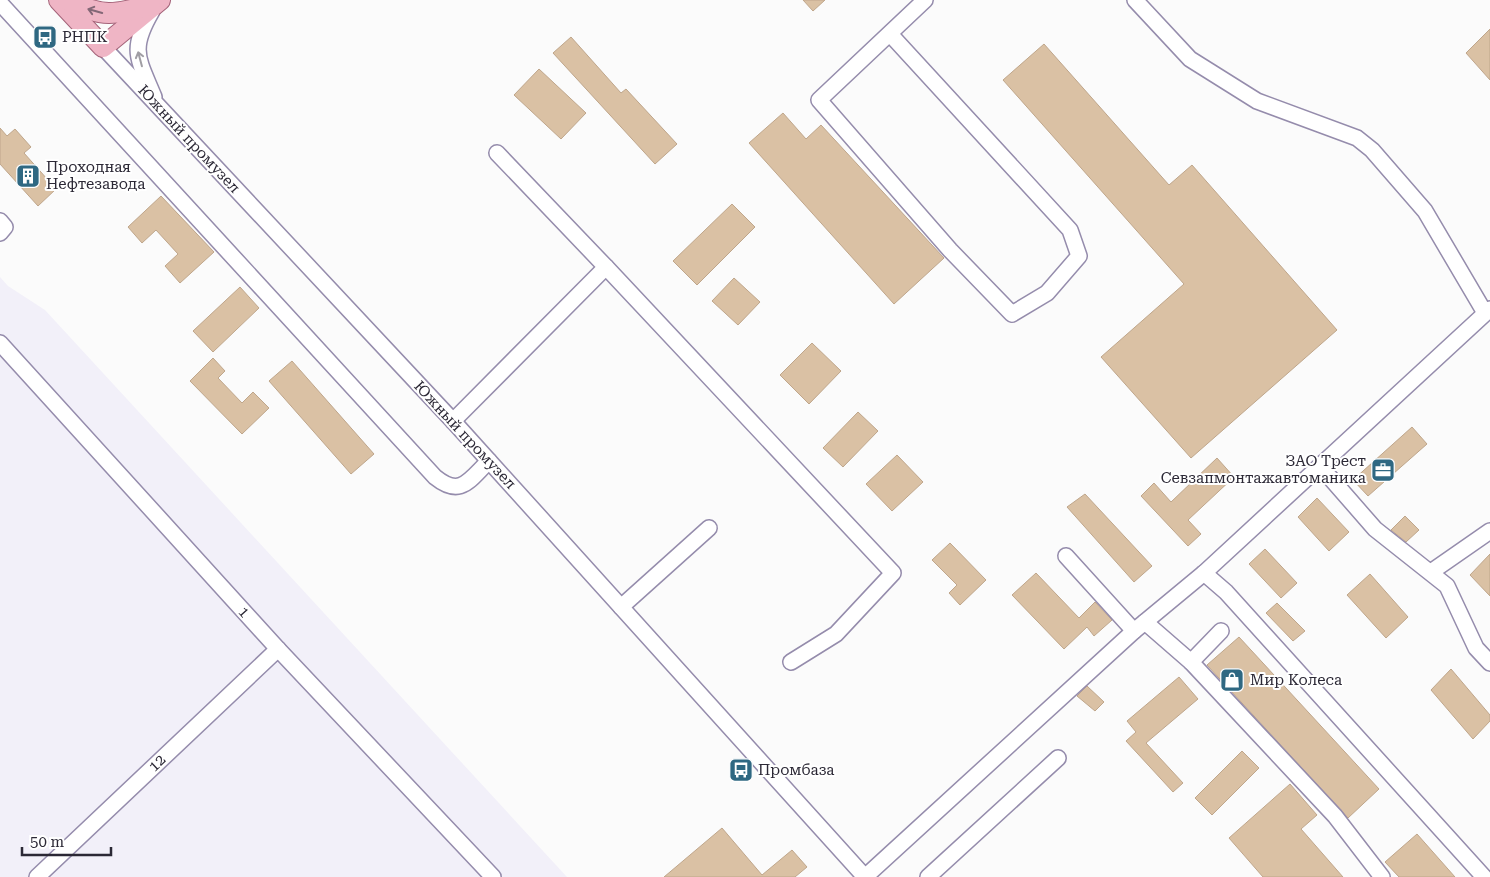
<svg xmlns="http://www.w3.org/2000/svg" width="1490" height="877" font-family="'Roboto Serif',serif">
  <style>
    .built { fill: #f2f0f9 }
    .building { fill: #dac1a4; stroke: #bfa68b }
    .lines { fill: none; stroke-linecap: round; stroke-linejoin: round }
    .minor-casing { stroke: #958cac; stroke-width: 18 }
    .major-casing { stroke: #a46379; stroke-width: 22 }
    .minor { stroke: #fff; stroke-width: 15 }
    .major { stroke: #efb5c5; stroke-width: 20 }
    .oneway { stroke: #836776 }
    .oneway2 { stroke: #a09ea4 }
    .labels { text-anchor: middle; stroke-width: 4; stroke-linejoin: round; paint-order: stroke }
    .poi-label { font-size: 15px; fill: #2b2835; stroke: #fff; text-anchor: start }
    .street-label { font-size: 15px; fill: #2b2835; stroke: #fff }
  </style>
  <rect width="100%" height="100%" fill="#fbfbfb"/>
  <polygon class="built" points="0,277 8,286 45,310 567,877 0,877"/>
  <g class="building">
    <polygon points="803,0 825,0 813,11"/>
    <polygon points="1490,29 1490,80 1466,53"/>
    <polygon points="571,37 621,93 626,89 677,144 655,164 553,53"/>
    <polygon points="1044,44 1169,185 1192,165 1337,330 1191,458 1101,357 1184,284 1003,80"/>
    <polygon points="539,69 586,113 561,139 514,95"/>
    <polygon points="783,113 806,139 821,125 944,258 894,304 749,143"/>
    <polygon points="0,128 7,136 15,129 31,147 24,153 56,189 38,206 0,164"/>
    <polygon points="161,196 214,252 180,283 165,266 178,254 156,230 142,243 128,227"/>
    <polygon points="732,204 755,227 697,285 673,261"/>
    <polygon points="734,278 760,302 738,325 712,301"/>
    <polygon points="240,287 259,308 213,352 193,331"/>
    <polygon points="812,343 841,371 809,404 780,375"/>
    <polygon points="213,358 225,371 218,378 242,403 253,392 269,408 242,434 190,381"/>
    <polygon points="292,361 374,454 351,474 269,381"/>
    <polygon points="858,412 878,431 843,467 823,448"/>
    <polygon points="1412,427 1427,444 1368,496 1353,480"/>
    <polygon points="897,455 923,482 892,511 866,484"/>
    <polygon points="1217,458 1234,477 1188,520 1201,534 1188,546 1141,496 1154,483 1171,502"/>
    <polygon points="1085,494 1152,566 1134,582 1067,507"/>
    <polygon points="1317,498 1349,532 1329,551 1298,517"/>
    <polygon points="1405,516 1419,530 1406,542 1391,530"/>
    <polygon points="950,543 986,580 960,605 949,593 957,585 932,560"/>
    <polygon points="1265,549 1297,583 1281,598 1249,564"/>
    <polygon points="1490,554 1490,596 1470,575"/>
    <polygon points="1036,573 1079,618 1095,602 1112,620 1094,636 1087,627 1064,649 1012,595"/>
    <polygon points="1370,574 1408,617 1386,638 1347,595"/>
    <polygon points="1277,603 1305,631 1293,641 1266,613"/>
    <polygon points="1239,637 1379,789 1348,818 1207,665"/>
    <polygon points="1451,669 1490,715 1490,721 1473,739 1431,690"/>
    <polygon points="1179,677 1198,699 1146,743 1183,783 1173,792 1126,741 1136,732 1127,721"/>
    <polygon points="1087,686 1104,702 1095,711 1077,696"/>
    <polygon points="1242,751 1259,768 1212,815 1195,798"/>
    <polygon points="1290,784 1317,815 1301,829 1343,877 1263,877 1229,838"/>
    <polygon points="722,828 762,875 792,850 807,867 795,877 664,877"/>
    <polygon points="1417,834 1455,877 1399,877 1385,862"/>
  </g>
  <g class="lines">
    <g class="minor-casing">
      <g id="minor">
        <polyline points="1135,0 1190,59 1257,101 1357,138 1372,150 1425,211 1485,313"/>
        <path d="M 0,3 L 435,477 C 461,498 469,480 489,461"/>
        <path d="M 152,11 C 129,50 138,58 154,97"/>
        <polyline points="890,34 1070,230 1079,256 1047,293 1012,314 950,250 819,100 925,0"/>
        <polyline points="103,47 453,421 865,877"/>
        <polyline points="0,221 5,227 0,233"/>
        <polyline points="606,267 893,573 836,634 791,662"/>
        <polyline points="0,343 278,649 493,877"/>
        <polyline points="453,421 606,267 497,153"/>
        <polyline points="1320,466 1375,529 1447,586 1476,648 1490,663"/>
        <polyline points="1066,556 1134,631"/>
        <polyline points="1431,572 1490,531"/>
        <polyline points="1204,573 1226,592 1484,877"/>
        <polyline points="621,607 709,528"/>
        <polyline points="1145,622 1191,662"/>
        <polyline points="1221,631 1191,662 1335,816 1382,877"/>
        <polyline points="37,877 278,649"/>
        <polyline points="865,877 1134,631 1204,573 1490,309"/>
        <polyline points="928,877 1058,758"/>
      </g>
    </g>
    <g class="major-casing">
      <g id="major">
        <polyline points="59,0 103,47 160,0"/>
        <path d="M 68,0 C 101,18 116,15 150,5"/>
      </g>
    </g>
    <use href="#minor" class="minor"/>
    <use href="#major" class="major"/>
  </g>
  <defs><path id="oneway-shaft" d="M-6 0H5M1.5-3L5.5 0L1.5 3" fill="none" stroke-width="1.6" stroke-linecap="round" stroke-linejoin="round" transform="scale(1.25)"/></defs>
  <use class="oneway" href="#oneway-shaft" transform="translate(95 11) rotate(-164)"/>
  <use class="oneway2" href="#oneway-shaft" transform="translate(140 59) rotate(-105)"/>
  <defs>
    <g id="bus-square" transform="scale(1.25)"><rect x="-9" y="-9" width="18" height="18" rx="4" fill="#2f6882" stroke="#fff"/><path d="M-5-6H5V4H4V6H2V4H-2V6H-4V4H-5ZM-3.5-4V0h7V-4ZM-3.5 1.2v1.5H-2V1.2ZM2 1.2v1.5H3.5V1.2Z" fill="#fff"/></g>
    <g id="building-square" transform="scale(1.25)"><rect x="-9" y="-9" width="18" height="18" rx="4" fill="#2f6882" stroke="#fff"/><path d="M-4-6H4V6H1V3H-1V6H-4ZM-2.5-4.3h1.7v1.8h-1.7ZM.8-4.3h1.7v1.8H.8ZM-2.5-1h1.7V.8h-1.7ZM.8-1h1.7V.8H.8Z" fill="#fff"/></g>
    <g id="office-square" transform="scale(1.25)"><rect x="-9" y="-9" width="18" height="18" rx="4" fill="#2f6882" stroke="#fff"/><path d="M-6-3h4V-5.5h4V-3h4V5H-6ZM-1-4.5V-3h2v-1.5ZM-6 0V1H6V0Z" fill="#fff"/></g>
    <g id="shop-square" transform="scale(1.25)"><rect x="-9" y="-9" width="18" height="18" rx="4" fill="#2f6882" stroke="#fff"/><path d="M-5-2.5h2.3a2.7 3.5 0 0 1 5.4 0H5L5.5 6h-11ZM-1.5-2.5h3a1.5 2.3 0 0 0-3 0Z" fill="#fff"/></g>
  </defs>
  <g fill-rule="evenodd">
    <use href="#bus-square" x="45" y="37"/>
    <use href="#building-square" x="28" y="176"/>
    <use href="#office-square" x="1383" y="470"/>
    <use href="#shop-square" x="1232" y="680"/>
    <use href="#bus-square" x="741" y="770"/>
  </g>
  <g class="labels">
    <g class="poi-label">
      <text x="62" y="42">РНПК</text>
      <text x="46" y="172">Проходная<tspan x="46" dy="17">Нефтезавода</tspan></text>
      <text x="1366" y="466" text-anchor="end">ЗАО Трест<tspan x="1366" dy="17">Севзапмонтажавтоманика</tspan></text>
      <text x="1250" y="685">Мир Колеса</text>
      <text x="758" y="775">Промбаза</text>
    </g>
    <g class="street-label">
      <text transform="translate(189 139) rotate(47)" y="5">Южный промузел</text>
      <text transform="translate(465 435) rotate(47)" y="5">Южный промузел</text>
      <text transform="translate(244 612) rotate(48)" y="5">1</text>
      <text transform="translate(157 763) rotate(-44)" y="5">12</text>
    </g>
  </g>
  <path d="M22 847v8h89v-8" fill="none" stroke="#2b2835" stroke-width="2.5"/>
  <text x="30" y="847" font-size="15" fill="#2b2835" stroke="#ffffff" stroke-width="4" paint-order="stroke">50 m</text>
</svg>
